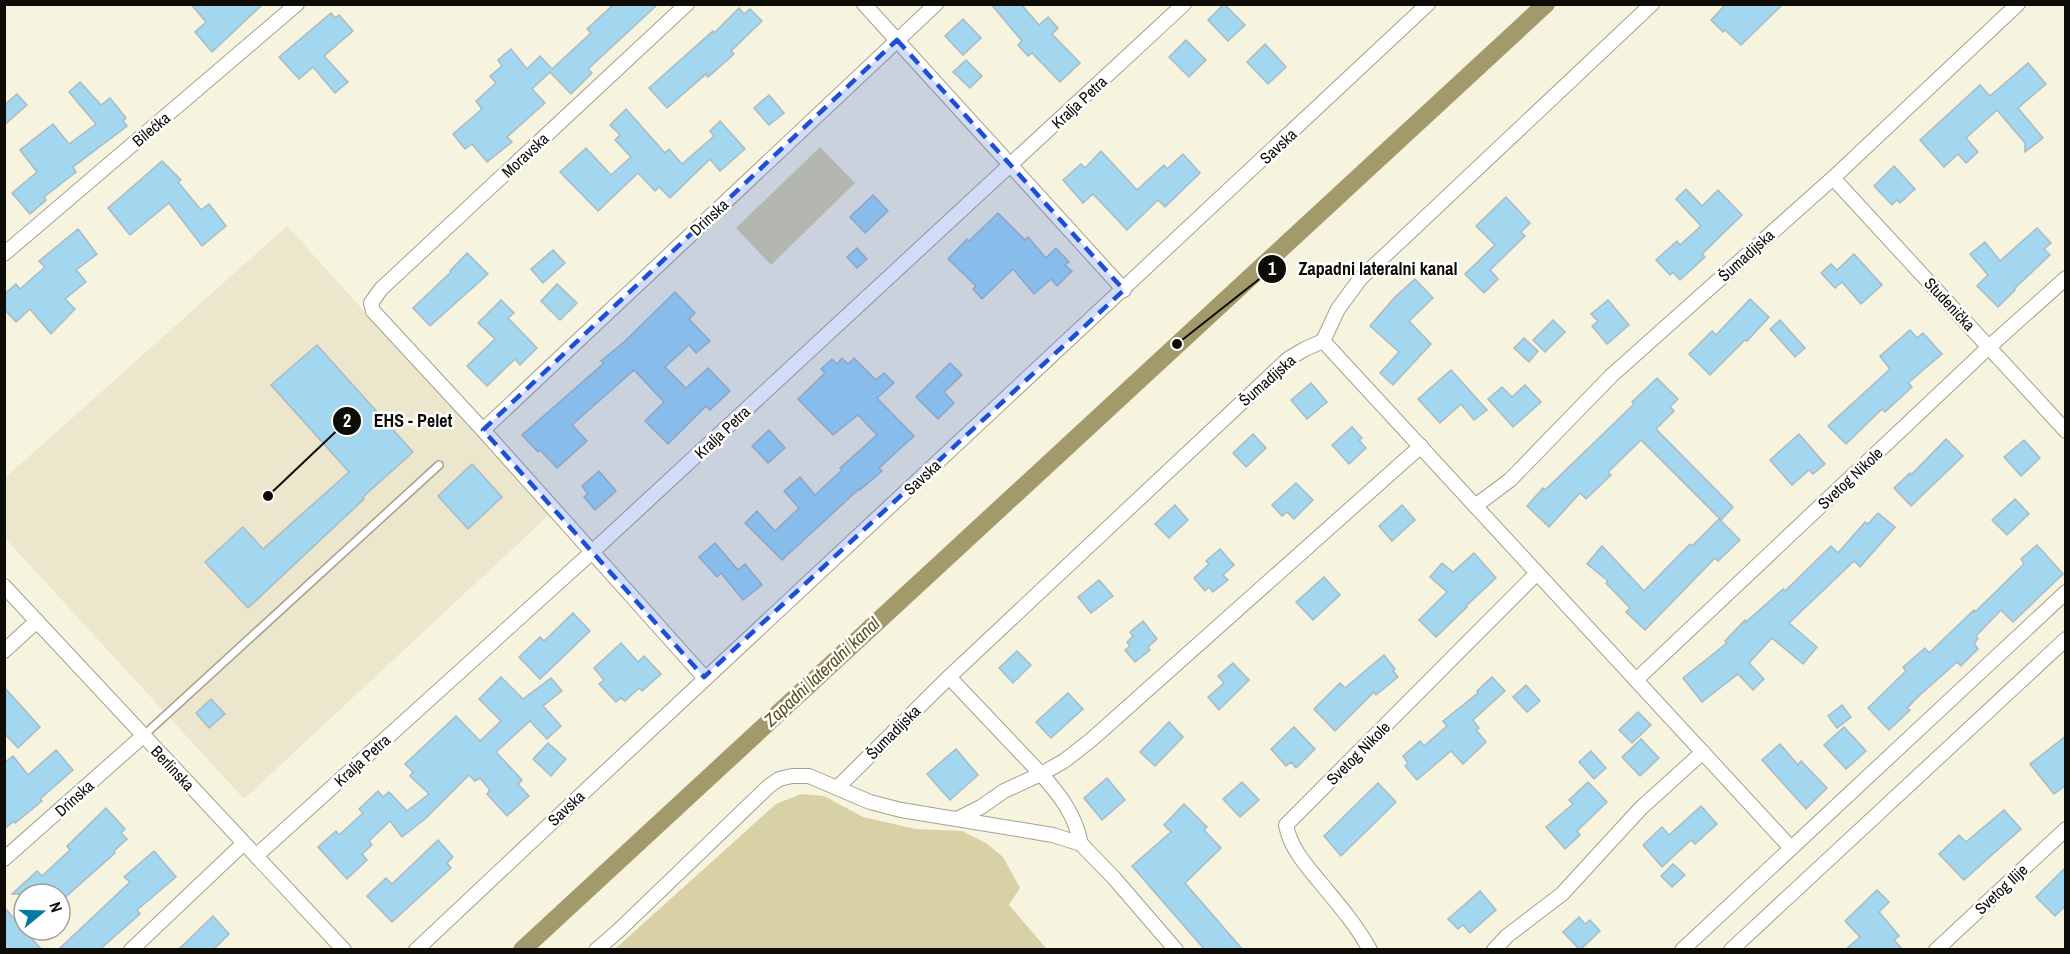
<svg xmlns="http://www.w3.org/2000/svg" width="2070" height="954" font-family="'Archivo Narrow',sans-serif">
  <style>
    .built { fill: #ece7cc }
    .green { fill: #d9d1a6 }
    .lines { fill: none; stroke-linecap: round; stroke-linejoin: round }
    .canal { stroke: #a39a6c; stroke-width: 18 }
    .building { fill: #a3d7f0; stroke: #a7bbc5; stroke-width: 1.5 }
    .service-casing { stroke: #a5a18f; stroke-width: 10 }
    .minor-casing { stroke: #a5a18f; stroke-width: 16 }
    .service { stroke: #fff; stroke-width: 7 }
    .minor { stroke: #fff; stroke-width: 14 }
    .marked { fill: #1d4ed8; fill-opacity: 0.2; stroke: #1d4ed8; stroke-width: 4.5; stroke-dasharray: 12 8; stroke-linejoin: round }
    .labels { text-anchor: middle; stroke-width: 5; stroke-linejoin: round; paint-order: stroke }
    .street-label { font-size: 16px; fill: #0d0c06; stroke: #fff }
    .water-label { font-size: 18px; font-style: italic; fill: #5b5018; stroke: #fff }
    .leader { fill: none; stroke: #0d0c06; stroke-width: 2 }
    .callout-dot { fill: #0d0c06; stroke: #fff; stroke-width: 2 }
    .mark-label { font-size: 18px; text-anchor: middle; font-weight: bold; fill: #fff }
    .callout-label { font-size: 18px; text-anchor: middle; font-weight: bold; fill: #0d0c06; stroke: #fff; stroke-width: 5; stroke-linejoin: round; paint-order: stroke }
  </style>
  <rect width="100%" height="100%" fill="#f6f3df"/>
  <polygon class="built" points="287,226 549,515 244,799 5,538 5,478"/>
  <g class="green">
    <polygon points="820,147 855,183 771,265 736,228"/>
    <polygon points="801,794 824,796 863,817 915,829 962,831 986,843 1003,857 1020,888 1009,905 1046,948 1045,950 615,949 776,804"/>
  </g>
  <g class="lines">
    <polyline class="canal" points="522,950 1546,4"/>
  </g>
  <g class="building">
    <polygon points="191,4 263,4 212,52 195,32 206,22"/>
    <polygon points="614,4 658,4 588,69 592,73 571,94 550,72 532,89 545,103 507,137 512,142 487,162 472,144 465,149 453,134 482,109 476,101 496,83 490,76 502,66 498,60 511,49 527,69 540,56 552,69 591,33 587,29"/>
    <polygon points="991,4 1021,4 1039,25 1048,17 1058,28 1052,34 1080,63 1060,82 1032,53 1028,56 1018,45 1022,41"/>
    <polygon points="1224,4 1245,25 1228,41 1208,20"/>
    <polygon points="1726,4 1783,4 1741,45 1725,30 1723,32 1711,20"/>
    <polygon points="739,8 744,14 750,9 762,21 731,51 734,54 708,77 706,74 667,108 649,88 713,31 714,33"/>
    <polygon points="331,13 335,18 339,15 353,31 324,56 348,82 335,93 313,67 299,79 279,57"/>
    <polygon points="963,19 981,38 963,55 945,36"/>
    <polygon points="1186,40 1206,60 1189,77 1169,57"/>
    <polygon points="1265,44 1286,67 1268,84 1247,62"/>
    <polygon points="966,60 982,76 970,88 953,72"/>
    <polygon points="2028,63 2046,84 2018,108 2043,138 2025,152 2025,143 1997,110 1966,138 1978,152 1966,163 1958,154 1944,167 1920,140 1980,85 1990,96"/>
    <polygon points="80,82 101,105 110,98 126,118 123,121 127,126 73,167 76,172 44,197 46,200 30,214 12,193 37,172 20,150 53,124 69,144 96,124 69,92"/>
    <polygon points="17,94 27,105 4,125 4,105"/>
    <polygon points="769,95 784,113 769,125 754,108"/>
    <polygon points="626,109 665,153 669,149 682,164 714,136 710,131 720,121 745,149 720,171 710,159 670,198 659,187 655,191 638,173 598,211 560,172 586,148 611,175 631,157 615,140 620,135 610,125"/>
    <polygon points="1101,151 1137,190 1164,165 1167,169 1183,154 1200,173 1165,207 1158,200 1127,230 1093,194 1083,203 1063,180 1081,164 1085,168"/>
    <polygon points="162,161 181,180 178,182 201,210 209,204 226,226 202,246 169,203 130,235 108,208"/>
    <polygon points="1894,166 1915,189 1900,203 1897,200 1892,205 1874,186"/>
    <polygon points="1686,189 1702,206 1718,190 1742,215 1702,254 1705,257 1680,280 1673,272 1670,275 1656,260 1677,241 1680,245 1701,226 1676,199"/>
    <polygon points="873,195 888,211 865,233 850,217"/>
    <polygon points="1506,197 1530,223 1521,232 1525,236 1490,270 1498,279 1484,293 1465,274 1495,245 1476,226"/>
    <polygon points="998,213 1025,240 1028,237 1046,258 1056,248 1069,262 1065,265 1072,271 1057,286 1051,279 1034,294 1013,269 982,299 973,289 976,286 948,259 967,239 969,241"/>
    <polygon points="2037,228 2051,243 2044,249 2050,255 2014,289 2015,290 1998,307 1977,286 1988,275 1970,254 1985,242 2000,261"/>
    <polygon points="78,229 97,254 76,270 86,282 65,299 75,309 51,334 30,309 16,322 4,309 4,294 16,284 20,289 45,267 39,261"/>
    <polygon points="857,248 867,259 857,268 847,257"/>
    <polygon points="553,250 565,263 543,283 531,269"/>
    <polygon points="467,253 488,274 430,326 413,308 451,272 450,271"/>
    <polygon points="1854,254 1882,285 1861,304 1842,282 1835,288 1821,273 1831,264 1837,270"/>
    <polygon points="1415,279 1433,298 1409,321 1431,344 1393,385 1380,373 1399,352 1370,326 1395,297"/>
    <polygon points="557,284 577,303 560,320 541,301"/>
    <polygon points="675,292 695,313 689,319 710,341 696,353 689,345 665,367 686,388 708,368 730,391 710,410 706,406 668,444 645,421 664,402 634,370 572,425 587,441 557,468 540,450 538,452 522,435 604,363 601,361 624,342"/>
    <polygon points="1750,299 1769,317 1747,341 1745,340 1710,375 1689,354 1712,331 1716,335"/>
    <polygon points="501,300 514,313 508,318 537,348 520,365 515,359 487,386 467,366 495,339 478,323"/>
    <polygon points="1608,300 1629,325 1607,344 1592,326 1598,321 1591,314"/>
    <polygon points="1553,320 1565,332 1545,352 1533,340"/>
    <polygon points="1780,320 1805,348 1795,357 1770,329"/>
    <polygon points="1910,330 1917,338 1923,333 1942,354 1908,383 1912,387 1885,412 1882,409 1846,444 1828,426 1890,369 1880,356"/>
    <polygon points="1524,338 1538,351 1529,362 1514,348"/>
    <polygon points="317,345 413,452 363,497 364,499 248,608 205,562 243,527 263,549 349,472 271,385"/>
    <polygon points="842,358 848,364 854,358 876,380 884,373 894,383 877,398 914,436 879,468 882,471 860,490 859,489 782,560 745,523 757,511 775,531 799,508 784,491 800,477 815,495 842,470 840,468 877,435 858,415 833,435 798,399 825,373 821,369 832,359 837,364"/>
    <polygon points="950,363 962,375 944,392 954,403 938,419 916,397"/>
    <polygon points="1451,370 1487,410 1474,420 1461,404 1440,423 1418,399"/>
    <polygon points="1657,378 1678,399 1670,407 1674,411 1656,429 1733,507 1721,520 1641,440 1608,472 1611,475 1586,499 1580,493 1549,527 1527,506 1543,488 1545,490 1602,435 1634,404 1632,402"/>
    <polygon points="1311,383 1327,402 1307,419 1291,400"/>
    <polygon points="1525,385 1541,402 1513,427 1488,399 1502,387 1512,397"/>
    <polygon points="1352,427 1362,438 1359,440 1366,448 1349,464 1332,445"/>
    <polygon points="769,430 785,448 768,463 752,446"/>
    <polygon points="1253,434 1266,448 1246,467 1233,453"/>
    <polygon points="1799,434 1825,464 1813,474 1809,470 1792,485 1770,460"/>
    <polygon points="1946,439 1963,456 1911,506 1894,488 1910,473 1911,475"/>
    <polygon points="2024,440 2040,458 2021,476 2004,457"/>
    <polygon points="472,464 502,497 468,529 438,496"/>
    <polygon points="599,471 616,491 595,510 584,497 588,494 582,486"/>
    <polygon points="1296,483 1313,500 1294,519 1287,512 1282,516 1272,505"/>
    <polygon points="2015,499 2029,514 2007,535 1992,520"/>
    <polygon points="1175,505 1188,520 1169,538 1155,524"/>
    <polygon points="1402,505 1415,520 1392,541 1379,526"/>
    <polygon points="1878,513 1895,527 1860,567 1854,561 1789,623 1817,647 1803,664 1772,638 1749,663 1764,679 1753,690 1738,674 1702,702 1683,678 1727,643 1725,641 1745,620 1746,622 1783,589 1785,591 1831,546 1838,553 1865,522 1868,524"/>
    <polygon points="1719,519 1740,540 1718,561 1715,558 1645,630 1626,612 1630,608 1606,583 1608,581 1587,564 1602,546 1644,591 1690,544 1692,546"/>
    <polygon points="715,543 738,570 745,564 762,585 743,600 721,573 717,577 699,557"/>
    <polygon points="2037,545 2063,574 2013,622 2001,610 1976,636 1978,639 1974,643 1978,649 1961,666 1957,662 1920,695 1907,708 1910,710 1889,730 1868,708 1906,671 1903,667 1925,648 1929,653 1974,610 1975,612 2024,564 2021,559"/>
    <polygon points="1220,549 1234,565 1223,575 1228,580 1213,592 1209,587 1205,591 1194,578 1209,564 1206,561"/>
    <polygon points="1474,553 1496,578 1466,606 1467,607 1436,637 1419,620 1447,592 1430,577 1442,563 1453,572"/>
    <polygon points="1324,577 1340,595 1313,620 1296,602"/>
    <polygon points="1099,580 1113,596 1091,613 1078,597"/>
    <polygon points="573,613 590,631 540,679 519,657 540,637 544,641"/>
    <polygon points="1143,621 1157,639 1148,647 1150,650 1135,662 1125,650 1130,646 1127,642 1133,636 1130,632"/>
    <polygon points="621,643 638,662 644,656 661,674 642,691 639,688 625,701 621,698 616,702 599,684 604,680 594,668"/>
    <polygon points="1017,651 1031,665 1013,683 999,668"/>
    <polygon points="1384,655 1395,669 1393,671 1398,677 1376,695 1374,692 1335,731 1314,709 1340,683 1345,688"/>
    <polygon points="1233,663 1249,680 1219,710 1208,697 1224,683 1218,676"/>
    <polygon points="501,677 523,699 551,678 562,691 543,706 561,726 547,739 530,721 496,752 522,780 518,784 529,796 507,816 487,794 490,790 480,778 475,781 469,775 426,818 402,837 390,821 369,841 372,845 362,854 367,860 347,879 318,847 336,831 339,835 363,813 359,809 378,791 383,797 389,792 407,811 429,794 410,776 413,772 405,764 456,716 480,741 501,721 479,699"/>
    <polygon points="1492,677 1505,691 1473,720 1479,728 1476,730 1486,742 1463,764 1451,751 1417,780 1405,766 1408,763 1403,756 1420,741 1424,746 1447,726 1443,721 1478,693 1477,691"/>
    <polygon points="1526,685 1540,701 1527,712 1513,697"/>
    <polygon points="4,687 40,727 18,748 4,733"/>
    <polygon points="1068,693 1083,709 1051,738 1036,722"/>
    <polygon points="211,699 225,714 209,728 196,713"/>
    <polygon points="1842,705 1851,717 1837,728 1828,716"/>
    <polygon points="1638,712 1651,725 1632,743 1619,730"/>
    <polygon points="1169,722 1183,737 1155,766 1140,752"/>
    <polygon points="1294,727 1315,749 1296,768 1291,762 1286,766 1271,749"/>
    <polygon points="1844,727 1866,751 1846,769 1824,745"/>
    <polygon points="2066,736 2066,785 2054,794 2030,764"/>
    <polygon points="1641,739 1659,758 1640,776 1622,757"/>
    <polygon points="548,743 566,759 551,776 533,759"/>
    <polygon points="1780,744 1798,765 1801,761 1827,788 1806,809 1762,760"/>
    <polygon points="956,749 978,775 950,800 927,774"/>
    <polygon points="56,750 73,770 40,799 42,801 15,823 14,821 4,829 4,763 13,756 28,775"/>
    <polygon points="1591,751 1606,768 1594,779 1579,762"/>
    <polygon points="1107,778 1125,800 1102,820 1084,798"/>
    <polygon points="1242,782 1259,800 1240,817 1223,799"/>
    <polygon points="1588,782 1607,802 1577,831 1580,835 1565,849 1546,827 1573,804 1569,800"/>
    <polygon points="1378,783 1396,802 1341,856 1324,836"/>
    <polygon points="1184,804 1207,827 1204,830 1221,848 1185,883 1243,950 1205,950 1132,866 1171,832 1164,825"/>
    <polygon points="1701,806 1717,824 1695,844 1691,840 1662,867 1643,845 1662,827 1669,835"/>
    <polygon points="106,808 125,829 121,833 127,839 114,851 115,853 61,901 60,894 12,894 37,871 42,876 70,850 67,846"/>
    <polygon points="2004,810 2021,829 1964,880 1939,854 1959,835 1966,842"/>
    <polygon points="438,840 453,857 447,863 451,868 392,922 367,896 386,878 392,884"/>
    <polygon points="154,851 176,877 137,910 140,914 99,950 58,950 130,882 124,877"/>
    <polygon points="1673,864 1685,875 1672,887 1661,876"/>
    <polygon points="2066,867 2066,905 2055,916 2036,897"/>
    <polygon points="1877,890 1889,902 1879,912 1899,936 1894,940 1903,950 1845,950 1860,937 1845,921"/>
    <polygon points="1480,891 1496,910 1470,933 1463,925 1458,929 1448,919"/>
    <polygon points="4,907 24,930 42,950 4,950"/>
    <polygon points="213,916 229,934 213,950 178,950"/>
    <polygon points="1579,917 1585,924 1590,920 1600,931 1580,950 1563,932"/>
  </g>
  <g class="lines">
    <g class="service-casing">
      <polyline id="service" points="143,736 439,465"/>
    </g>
    <g class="minor-casing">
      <g id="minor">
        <polyline points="687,4 381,289 371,303 373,311 483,430 704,677"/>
        <polyline points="864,4 1124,290"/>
        <polyline points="1833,178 2066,431"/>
        <polyline points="4,254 297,4"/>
        <polyline points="1323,341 1791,848"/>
        <polyline points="483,430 936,4"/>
        <polyline points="1475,506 1510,480 1611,376 1833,178 2018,4"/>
        <polyline points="4,586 344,950"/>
        <polyline points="4,651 37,621"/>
        <polyline points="949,677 1041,774 1064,761 1091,740 1421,446"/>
        <polyline points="1636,680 1990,346 2066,278"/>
        <polyline points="838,787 949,677 1288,359 1305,349 1323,341 1338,309 1360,279 1652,4"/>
        <path d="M 957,819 L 981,807 L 1004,791 L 1041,774 C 1061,796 1075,815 1081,844"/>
        <polyline points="256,856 592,552 1184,4"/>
        <polyline points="4,859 143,736"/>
        <polyline points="131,950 244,843"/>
        <path d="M 416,950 C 752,633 1092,320 1428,4"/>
        <polyline points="596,950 617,932 769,786 779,779 792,776 809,776 870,802 901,810 1053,835 1081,844 1114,878 1176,950"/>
        <path d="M 1370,950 C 1356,924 1337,903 1319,881 C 1305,864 1290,847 1286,825 L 1537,573"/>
        <polyline points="1494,950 1507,936 1562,894 1641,808 1703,752"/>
        <polyline points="1682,950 2066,592"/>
        <polyline points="1731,950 2066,639"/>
        <polyline points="1936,950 2066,829"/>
      </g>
    </g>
    <use href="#service" class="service"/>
    <use href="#minor" class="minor"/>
  </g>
  <path class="marked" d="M 897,40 L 1124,290 L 704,677 L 483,430 Z"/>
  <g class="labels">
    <g class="street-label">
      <text transform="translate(1079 102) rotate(-43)" y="6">Kralja Petra</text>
      <text transform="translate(151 129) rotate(-40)" y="6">Bilećka</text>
      <text transform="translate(1278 146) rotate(-43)" y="6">Savska</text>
      <text transform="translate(525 155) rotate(-43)" y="6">Moravska</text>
      <text transform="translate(709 217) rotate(-43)" y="6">Drinska</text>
      <text transform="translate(1746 255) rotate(-42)" y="6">Šumadijska</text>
      <text transform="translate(1950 304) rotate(47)" y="6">Studenička</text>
      <text transform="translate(1267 380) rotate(-41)" y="6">Šumadijska</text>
      <text transform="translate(722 432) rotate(-43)" y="6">Kralja Petra</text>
      <text transform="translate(922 477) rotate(-43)" y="6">Savska</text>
      <text transform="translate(1850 478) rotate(-43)" y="6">Svetog Nikole</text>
      <text transform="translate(893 732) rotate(-45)" y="6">Šumadijska</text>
      <text transform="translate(1358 753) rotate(-45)" y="6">Svetog Nikole</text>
      <text transform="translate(362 760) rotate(-42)" y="6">Kralja Petra</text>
      <text transform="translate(173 768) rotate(47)" y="6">Berlinska</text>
      <text transform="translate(74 798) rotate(-42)" y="6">Drinska</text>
      <text transform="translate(566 808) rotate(-43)" y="6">Savska</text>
      <text transform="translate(2001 889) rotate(-43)" y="6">Svetog Ilije</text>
    </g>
    <g class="water-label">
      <text transform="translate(822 672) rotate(-43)" y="6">Zapadni lateralni kanal</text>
    </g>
  </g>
  <path class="leader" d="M1177 344L1272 269M268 496L347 421"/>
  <g class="callout-dot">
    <circle cx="1177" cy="344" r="6"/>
    <circle cx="268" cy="496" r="6"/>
    <circle cx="1272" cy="269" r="15"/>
    <circle cx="347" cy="421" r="15"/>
  </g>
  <g class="mark-label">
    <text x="1272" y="275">1</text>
    <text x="347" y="427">2</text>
  </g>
  <g class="callout-label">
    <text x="1378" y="275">Zapadni lateralni kanal</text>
    <text x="413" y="427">EHS - Pelet</text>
  </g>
  <rect width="2070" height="954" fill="none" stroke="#0d0c06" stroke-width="12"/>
  <g transform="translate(42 912) rotate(71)"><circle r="28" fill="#ffffff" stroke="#9e9e9b" stroke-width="1.5"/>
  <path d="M0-4.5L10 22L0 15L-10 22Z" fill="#007ca2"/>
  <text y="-9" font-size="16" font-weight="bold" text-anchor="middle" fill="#0d0c06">N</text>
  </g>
</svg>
